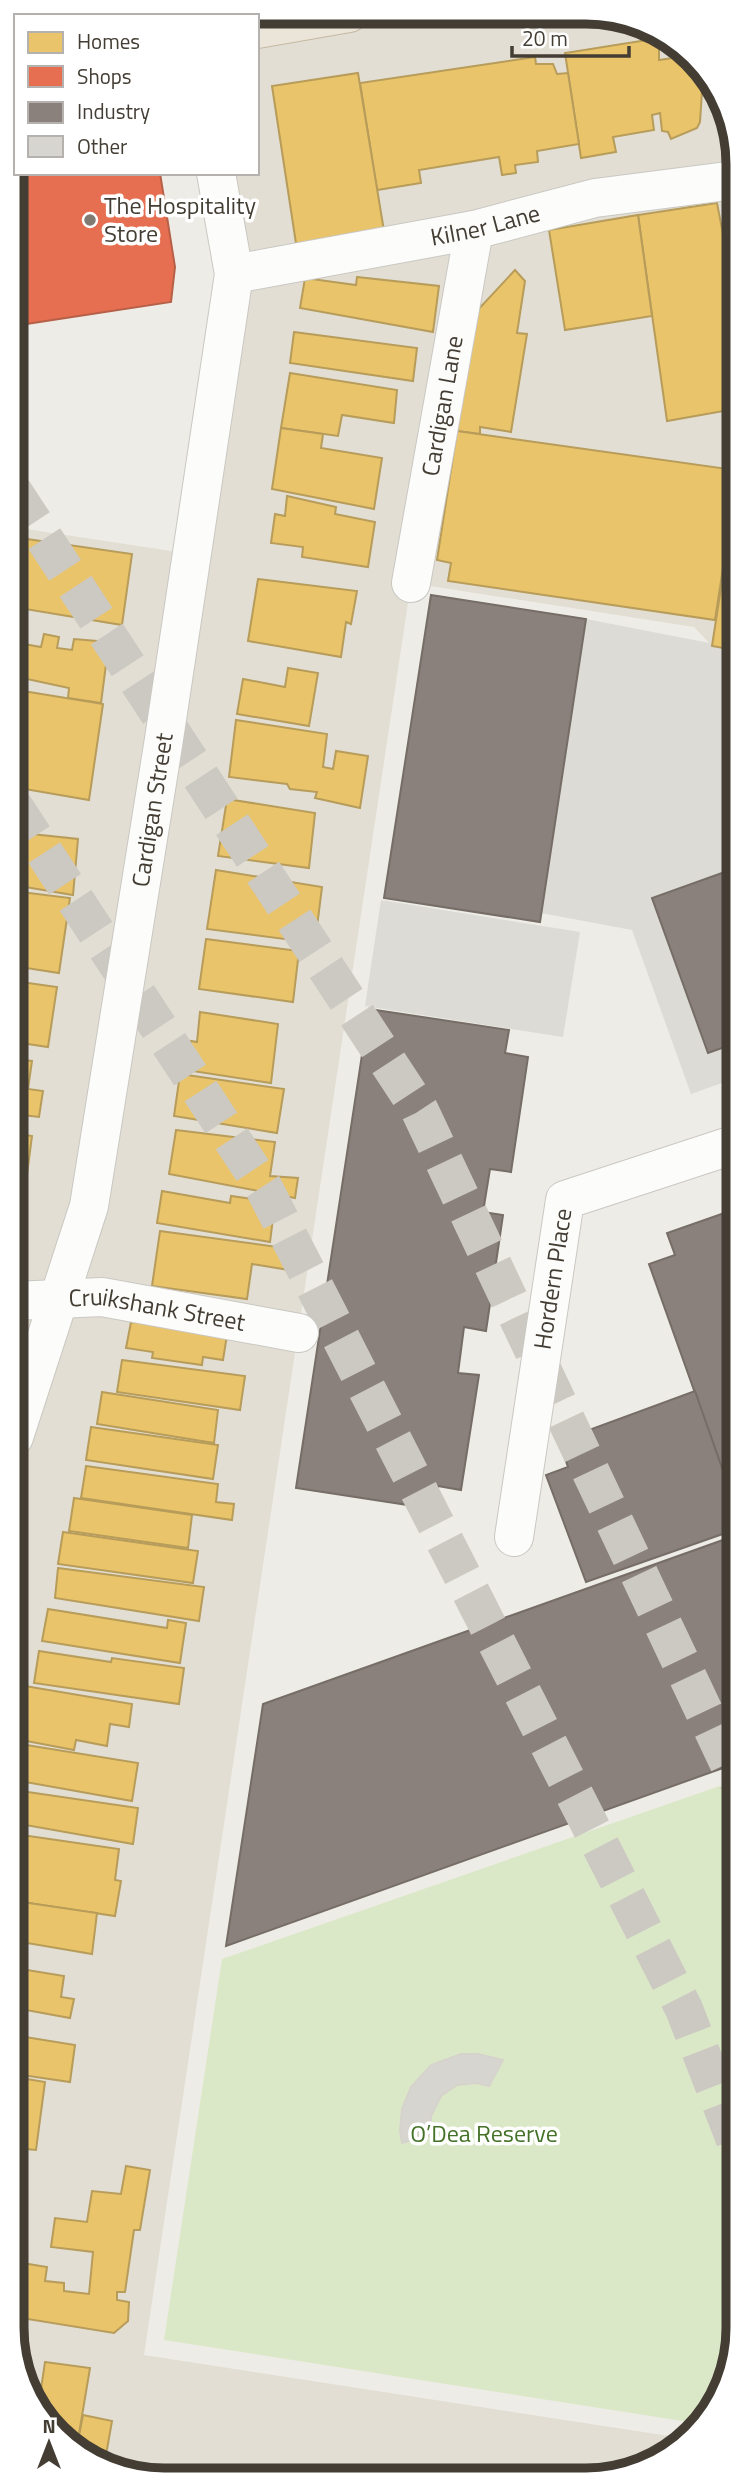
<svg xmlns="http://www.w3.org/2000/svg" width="750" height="2492" font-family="'Titillium Web',sans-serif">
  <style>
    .residential { fill: #e2ded4 }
    .green { fill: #dbe8c7 }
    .parking { fill: #dddbd6 }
    .homes { fill: #e9c46a; stroke: #b79c5a; stroke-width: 2 }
    .shops { fill: #e76f51; stroke: #b66048; stroke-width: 2 }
    .industry { fill: #8a817c; stroke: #756d66; stroke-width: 2 }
    .building { fill: #d7d5cf; stroke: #d6d3cc; stroke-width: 2 }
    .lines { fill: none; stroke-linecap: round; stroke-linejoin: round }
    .highway-tunnel { stroke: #ccc9c2; stroke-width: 38; stroke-dasharray: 38 19; stroke-linecap: butt }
    .street-casing { stroke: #cac8c2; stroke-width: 40 }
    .highway-casing { stroke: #c5b9a2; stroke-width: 40 }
    .street { stroke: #fcfcfb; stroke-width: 38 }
    .highway { stroke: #ebe4d8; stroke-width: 38 }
    .poi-dot { fill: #7f7a72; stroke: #fff; stroke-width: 2.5 }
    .labels { text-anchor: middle; stroke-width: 7; stroke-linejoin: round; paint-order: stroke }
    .poi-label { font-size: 24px; fill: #433d34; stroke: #fff; text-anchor: start }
    .street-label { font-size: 24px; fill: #433d34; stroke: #fff }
    .park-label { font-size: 24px; fill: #457229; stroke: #fff }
    .rim { fill: none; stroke: #433d34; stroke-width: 9 }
  </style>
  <rect width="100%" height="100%" fill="#eeece6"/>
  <polygon class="residential" points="349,13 615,15 693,57 735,135 735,650 712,646 694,627 411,583 144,2355 682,2438 615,2477 135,2477 57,2435 15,2357 13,527 191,554 234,274 216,173 257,173 257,29"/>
  <polygon class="green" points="737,1780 737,2337 702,2424 164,2340 222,1959"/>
  <g class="parking">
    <polygon points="586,619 735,648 736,1078 691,1094 632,930 541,913"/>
    <polygon points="381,900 580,932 563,1037 365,1006"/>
  </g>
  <g class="homes">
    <polygon points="647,40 655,43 659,47 659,60 686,56 693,57 703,76 700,122 697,128 671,139 668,132 662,131 660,113 652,115 654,130 613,137 616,152 581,158 565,53"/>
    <polygon points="535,57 536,64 553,64 557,74 568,73 579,144 537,151 538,162 515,165 516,173 502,175 499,157 419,170 421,183 377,190 360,83"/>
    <polygon points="358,73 385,237 297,250 272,86"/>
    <polygon points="717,203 735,296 735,409 667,421 638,215"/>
    <polygon points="638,215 652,316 565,330 549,230"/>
    <polygon points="515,270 525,281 517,333 527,334 511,432 480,427 480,434 457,431 475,313"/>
    <polygon points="357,277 439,286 433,332 300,308 305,278 356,285"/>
    <polygon points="294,332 417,348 413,381 290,363"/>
    <polygon points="290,373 397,390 394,423 342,415 338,436 281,428"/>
    <polygon points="281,428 323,434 321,448 382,458 374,509 272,489"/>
    <polygon points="457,431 735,470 735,490 715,620 448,581 451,563 437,560"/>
    <polygon points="287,496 336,507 335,514 375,522 368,567 302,557 303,547 271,543 275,514 285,516"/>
    <polygon points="735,497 735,650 712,646"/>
    <polygon points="13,537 132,554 122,625 13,607"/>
    <polygon points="258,579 357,591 351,624 346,622 341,657 248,641"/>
    <polygon points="44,634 59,637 57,648 72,650 74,639 109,642 101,703 68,698 69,688 13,676 18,643 41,647"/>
    <polygon points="288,668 318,673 309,726 237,714 243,679 285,687"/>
    <polygon points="17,690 103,704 89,800 13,787 13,715"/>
    <polygon points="236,720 327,734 323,767 333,769 336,751 368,756 360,808 315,798 317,792 290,789 287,784 229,777"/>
    <polygon points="227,799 315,813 309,868 218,856"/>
    <polygon points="13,832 78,839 73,895 13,885"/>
    <polygon points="216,870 322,887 315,943 207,929"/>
    <polygon points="13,891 70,898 59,973 13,966"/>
    <polygon points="206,939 299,951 293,1002 199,989"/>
    <polygon points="14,981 57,987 48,1047 14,1042"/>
    <polygon points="200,1012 278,1024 271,1083 186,1070 191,1041 197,1042"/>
    <polygon points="14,1059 32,1061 28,1089 43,1091 39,1117 14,1114"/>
    <polygon points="180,1074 284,1089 277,1133 174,1116"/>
    <polygon points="176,1130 275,1142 270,1176 298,1178 295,1198 169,1174"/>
    <polygon points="14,1133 32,1136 25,1190 14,1188"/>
    <polygon points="162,1191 230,1203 231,1196 275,1202 270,1242 157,1223"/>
    <polygon points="160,1231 292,1249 289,1270 252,1264 247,1299 152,1286"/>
    <polygon points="131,1322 228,1329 223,1360 203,1357 202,1365 152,1358 153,1352 126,1348"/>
    <polygon points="122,1360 245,1376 240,1410 117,1392"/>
    <polygon points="102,1392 218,1410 214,1443 97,1424"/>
    <polygon points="91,1427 218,1445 213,1479 86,1460"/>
    <polygon points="86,1466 218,1484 216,1502 234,1504 232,1520 81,1498"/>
    <polygon points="74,1498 192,1515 188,1548 69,1531"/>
    <polygon points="63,1532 198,1551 193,1583 58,1564"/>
    <polygon points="58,1568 204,1587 199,1621 55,1598"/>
    <polygon points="48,1609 167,1628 168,1620 186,1623 180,1663 42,1641"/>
    <polygon points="39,1651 111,1662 112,1658 184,1668 179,1704 34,1683"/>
    <polygon points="19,1685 132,1704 129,1727 110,1724 107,1746 76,1740 74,1750 21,1740 27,1711 15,1708"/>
    <polygon points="14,1743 138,1763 132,1801 14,1780"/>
    <polygon points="14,1790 138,1808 133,1844 14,1823"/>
    <polygon points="15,1834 119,1849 115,1880 121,1881 115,1916 15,1901"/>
    <polygon points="15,1901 97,1913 92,1954 15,1941"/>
    <polygon points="15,1968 64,1976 61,1997 74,1999 70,2018 15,2008"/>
    <polygon points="19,2036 75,2045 70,2082 15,2074 15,2039 18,2040"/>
    <polygon points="15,2077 45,2082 36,2150 15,2148"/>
    <polygon points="15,2155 27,2156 20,2194 15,2193"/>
    <polygon points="126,2166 150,2170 140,2230 134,2230 125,2292 117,2292 117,2300 129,2302 128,2321 114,2333 15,2317 15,2285 18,2285 22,2263 47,2267 45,2281 64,2283 64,2291 89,2294 93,2252 51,2247 55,2218 87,2222 92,2191 121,2194"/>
    <polygon points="45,2362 90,2368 77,2446 57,2435 55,2431 57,2420 48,2419 39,2402"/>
    <polygon points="83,2415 112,2421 105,2461 77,2446"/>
  </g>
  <polygon class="shops" points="16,141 16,173 160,173 175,267 171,302 13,326 13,155"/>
  <g class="industry">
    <polygon points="431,595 586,619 540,922 384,898"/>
    <polygon points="736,868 736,1043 708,1053 652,898"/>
    <polygon points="369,1009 509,1030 505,1053 528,1057 511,1172 490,1169 483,1212 503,1215 486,1331 464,1327 458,1373 479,1375 461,1490 438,1486 434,1509 296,1488"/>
    <polygon points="736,1209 736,1508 649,1264 675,1255 667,1233"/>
    <polygon points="695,1391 736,1508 737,1529 586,1582 546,1475 568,1467 559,1441"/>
    <polygon points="737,1535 737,1763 226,1946 263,1704"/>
  </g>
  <polygon class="building" points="461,2054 478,2054 503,2060 489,2086 476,2083 457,2085 441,2096 431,2116 431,2135 402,2143 400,2131 402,2109 411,2087 431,2065"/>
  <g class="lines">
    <g class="highway-tunnel">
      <polyline points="13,491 420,1111 737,1781"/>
      <polyline points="13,805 264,1188 684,2009 737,2145"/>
    </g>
    <g class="street-casing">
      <g id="street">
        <path id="s1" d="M 234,274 L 474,230 L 595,198 L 735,180"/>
        <path id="s2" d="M 411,583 L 474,230"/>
        <path id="s3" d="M 14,1301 L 102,1297 L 299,1333"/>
        <path id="s4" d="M 14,1437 L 89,1206 L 164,739 L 234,274 L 216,173"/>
        <path id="s5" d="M 514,1537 L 565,1200 L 736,1144"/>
      </g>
    </g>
    <g class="highway-casing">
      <polyline id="highway" points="257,29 349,13"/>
    </g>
    <use href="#street" class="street"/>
    <use href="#highway" class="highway"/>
  </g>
  <circle class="poi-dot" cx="90" cy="220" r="7"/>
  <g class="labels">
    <g class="poi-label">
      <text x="104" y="214">The Hospitality<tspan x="104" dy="28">Store</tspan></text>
    </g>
    <g class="street-label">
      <text dy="8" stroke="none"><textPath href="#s1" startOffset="256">Kilner Lane</textPath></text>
      <text dy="8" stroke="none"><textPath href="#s2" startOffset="180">Cardigan Lane</textPath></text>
      <text dy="8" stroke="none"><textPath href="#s4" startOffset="644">Cardigan Street</textPath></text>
      <text dy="8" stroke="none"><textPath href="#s5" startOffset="261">Hordern Place</textPath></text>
      <text dy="8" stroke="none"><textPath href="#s3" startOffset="144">Cruikshank Street</textPath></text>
    </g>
    <g class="park-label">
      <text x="484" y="2142">O’Dea Reserve</text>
    </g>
  </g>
  <path d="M0 0H750V2492H0ZM164 24H586A140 140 0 0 1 726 164V2328A140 140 0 0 1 586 2468H164A140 140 0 0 1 24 2328V164A140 140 0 0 1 164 24Z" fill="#fff" fill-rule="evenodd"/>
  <path class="rim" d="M164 24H586A140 140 0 0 1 726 164V2328A140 140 0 0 1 586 2468H164A140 140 0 0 1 24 2328V164A140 140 0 0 1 164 24Z"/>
  <rect x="14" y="14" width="245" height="161" fill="#ffffff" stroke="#b4b1ae" stroke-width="2"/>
  <rect x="28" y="32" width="35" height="21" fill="#e9c46a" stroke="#b4b1ae" stroke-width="2"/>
  <text x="77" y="49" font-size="21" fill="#433d34">Homes</text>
  <rect x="28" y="66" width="35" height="21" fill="#e76f51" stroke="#b4b1ae" stroke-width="2"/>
  <text x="77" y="84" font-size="21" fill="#433d34">Shops</text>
  <rect x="28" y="102" width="35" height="21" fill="#8a817c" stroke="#b4b1ae" stroke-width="2"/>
  <text x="77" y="119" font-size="21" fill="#433d34">Industry</text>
  <rect x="28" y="136" width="35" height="21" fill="#d7d5cf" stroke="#b4b1ae" stroke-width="2"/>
  <text x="77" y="154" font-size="21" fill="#433d34">Other</text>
  <g transform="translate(49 2443)" stroke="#ffffff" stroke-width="5" paint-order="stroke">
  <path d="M0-5L12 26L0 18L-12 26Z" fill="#433d34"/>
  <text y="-10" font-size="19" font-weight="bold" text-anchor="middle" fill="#433d34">N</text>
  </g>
  <path d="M512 46v10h117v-10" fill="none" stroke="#433d34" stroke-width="3.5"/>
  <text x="522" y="46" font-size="21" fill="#433d34" stroke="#ffffff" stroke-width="5" paint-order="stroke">20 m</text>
</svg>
